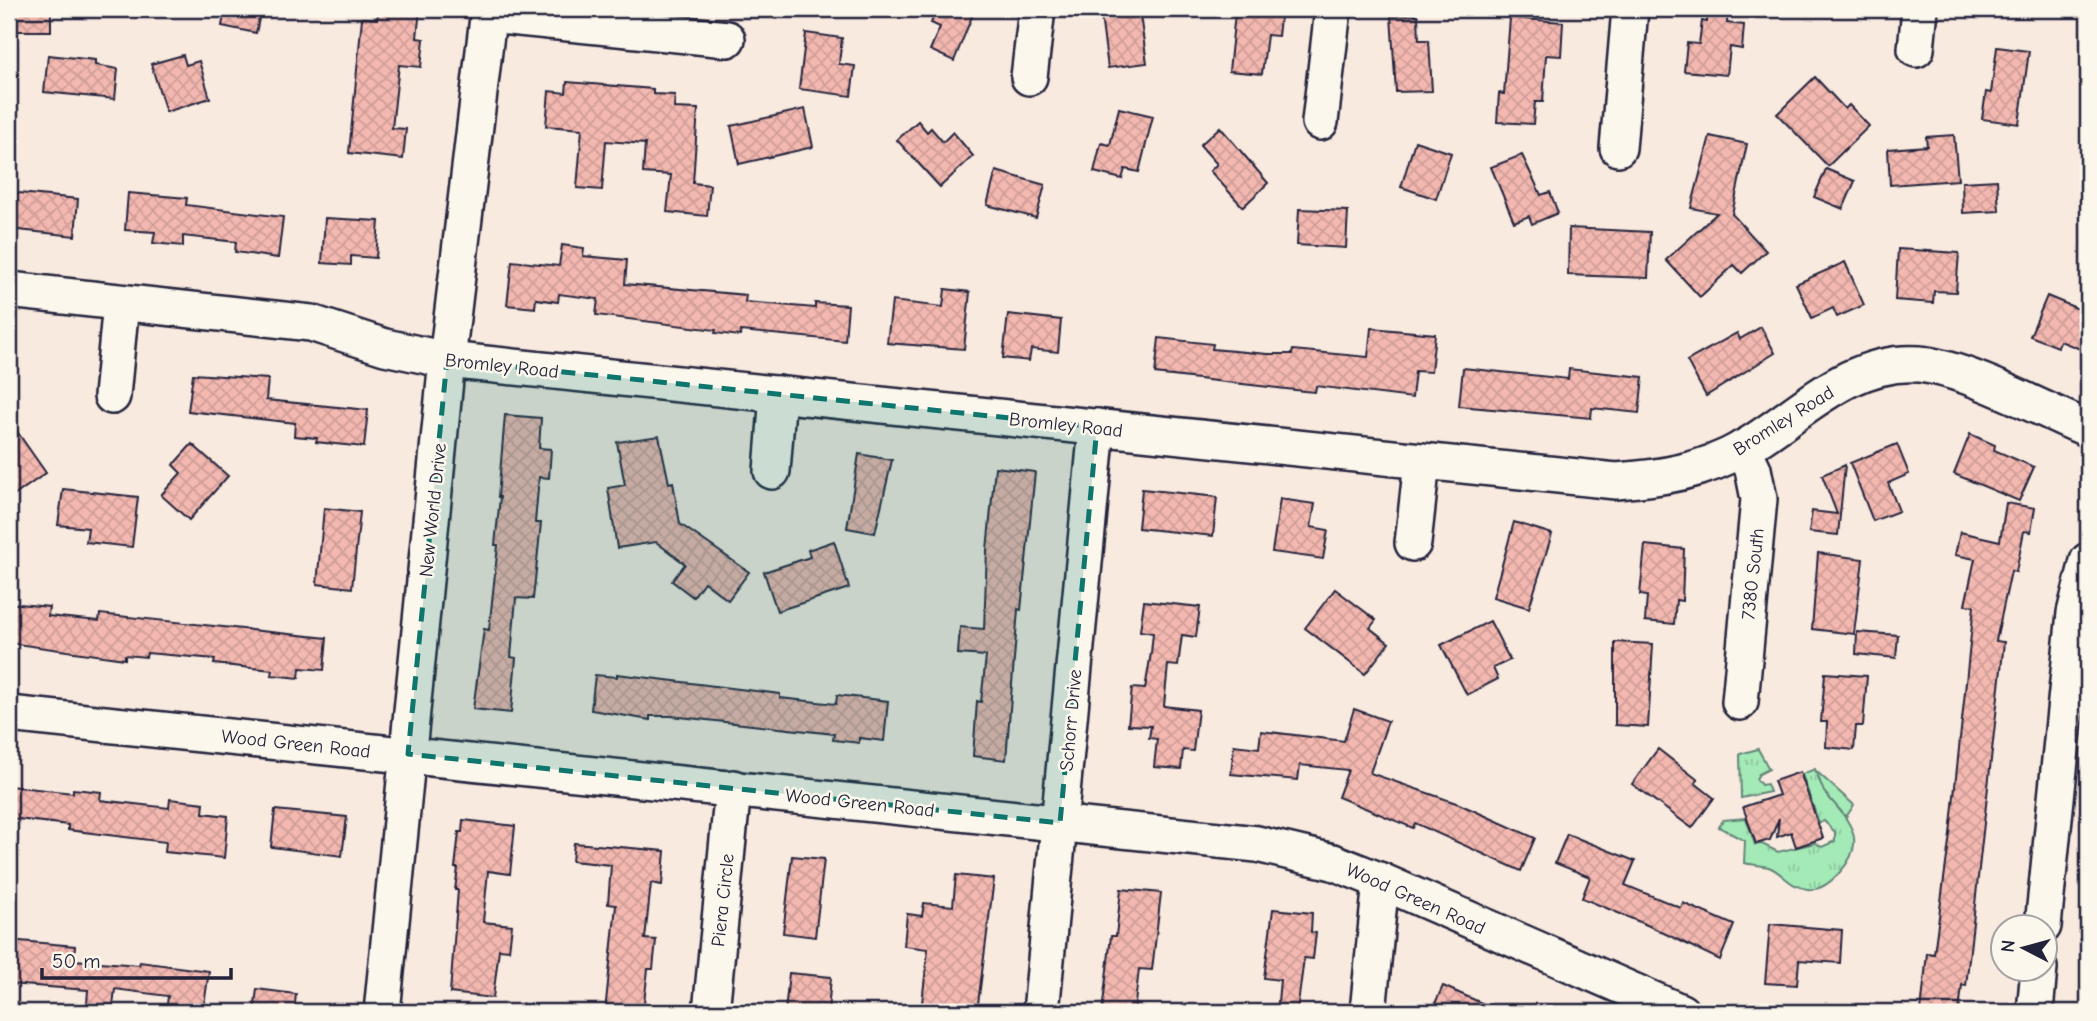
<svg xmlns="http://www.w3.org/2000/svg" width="2097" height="1021" font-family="'Comic Neue',sans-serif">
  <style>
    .grass { fill: url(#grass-tufts); stroke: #638679; stroke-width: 2 }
    .garden { fill: #a4eab7; stroke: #638679; stroke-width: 2 }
    .building { fill: url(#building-cross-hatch); stroke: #22223b; stroke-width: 2 }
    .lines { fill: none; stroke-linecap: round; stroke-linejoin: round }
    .minor-casing { stroke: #22223b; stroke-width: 40 }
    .minor { stroke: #fbf7ec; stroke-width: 35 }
    .marked { fill: #0f766e; fill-opacity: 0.2; stroke: #0f766e; stroke-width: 5; stroke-dasharray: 14 9; stroke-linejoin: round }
    .labels { text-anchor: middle; stroke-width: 5; stroke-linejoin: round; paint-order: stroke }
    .street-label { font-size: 19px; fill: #22223b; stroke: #fbf7ec }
  </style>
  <defs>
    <pattern id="grass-tufts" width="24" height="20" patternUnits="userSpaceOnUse" patternTransform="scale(1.75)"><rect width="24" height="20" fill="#a4eab7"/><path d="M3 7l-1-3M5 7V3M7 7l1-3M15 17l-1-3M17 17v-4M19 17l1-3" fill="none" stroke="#8dc89e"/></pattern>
    <pattern id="building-cross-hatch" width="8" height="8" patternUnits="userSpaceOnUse" patternTransform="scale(1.75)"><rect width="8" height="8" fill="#f3b8b0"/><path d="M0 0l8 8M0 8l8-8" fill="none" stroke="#d09e98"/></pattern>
  </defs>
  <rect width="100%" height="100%" fill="#f9eae0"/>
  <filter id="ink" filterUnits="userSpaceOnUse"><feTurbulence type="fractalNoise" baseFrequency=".0143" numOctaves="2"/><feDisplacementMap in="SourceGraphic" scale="14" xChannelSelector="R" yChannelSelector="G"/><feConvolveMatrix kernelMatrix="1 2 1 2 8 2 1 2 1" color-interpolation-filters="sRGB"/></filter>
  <g filter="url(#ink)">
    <g class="grass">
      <polygon points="1758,749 1769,769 1759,774 1756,779 1761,785 1767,784 1770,792 1741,798 1740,754"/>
      <path d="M 1815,769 C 1827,810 1879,829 1840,872 C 1832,881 1820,891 1808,889 C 1790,887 1785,875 1771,868 C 1763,865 1752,865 1744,863 L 1745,841 L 1719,827 L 1723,820 L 1746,818 L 1755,845 L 1762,844 L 1778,852 L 1815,843 L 1822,847 L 1835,841 L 1835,832 L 1824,821 L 1819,823 L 1802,774 Z"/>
    </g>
    <polygon class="garden" points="1816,771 1854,805 1846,817 1824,792"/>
    <g class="building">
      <polygon points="15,9 51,9 51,31 14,31"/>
      <polygon points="225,9 261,9 256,33 222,26"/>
      <polygon points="379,9 420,9 417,38 424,39 421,67 399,65 392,128 406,129 403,159 349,153 362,18 377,19"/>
      <polygon points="937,9 975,9 954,61 930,50 940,27 931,23"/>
      <polygon points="1100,9 1130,9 1131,16 1140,15 1147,63 1108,68"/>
      <polygon points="1252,9 1281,9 1278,36 1267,35 1262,74 1229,71 1235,13 1251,14"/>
      <polygon points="1708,9 1728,9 1727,23 1744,25 1742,49 1730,47 1727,75 1684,71 1687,43 1699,44 1702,21 1707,22"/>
      <polygon points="1418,15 1419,40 1429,40 1432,91 1396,92 1391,16"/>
      <polygon points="1510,18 1563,22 1561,56 1546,55 1543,102 1535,102 1533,124 1497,122 1499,93 1504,94"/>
      <polygon points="806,33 842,38 839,64 855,66 851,96 799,89"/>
      <polygon points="1997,47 2029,51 2019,124 1982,119 1986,92 1991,93"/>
      <polygon points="48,55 95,60 95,65 118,69 115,99 44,92"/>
      <polygon points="183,55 186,65 199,61 210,98 166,112 151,64"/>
      <polygon points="1815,77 1845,109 1849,105 1869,126 1828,166 1777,114"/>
      <polygon points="567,82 653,89 653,94 675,95 674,108 698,109 693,183 710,185 707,216 667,212 671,175 643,173 645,144 606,141 602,190 577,188 582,129 546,126 549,91 566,93"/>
      <polygon points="1119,108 1153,116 1139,172 1125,169 1122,179 1094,172 1101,143 1110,145"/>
      <polygon points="805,109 813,147 739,164 731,126"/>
      <polygon points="918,121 927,132 931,128 943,142 953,132 973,156 940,187 897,140"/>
      <polygon points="1220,127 1268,183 1243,207 1210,171 1217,164 1200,145"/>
      <polygon points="1954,135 1958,180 1890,185 1888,149 1927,146 1926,137"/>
      <polygon points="1710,136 1747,144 1732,214 1766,251 1742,273 1734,265 1700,297 1666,260 1717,213 1691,208"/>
      <polygon points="1415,141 1451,153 1436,199 1401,187"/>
      <polygon points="1522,155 1541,195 1550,192 1558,213 1532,224 1529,216 1514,222 1491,167"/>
      <polygon points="1826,169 1855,181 1843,209 1814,197"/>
      <polygon points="996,171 1045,185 1036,218 987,205"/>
      <polygon points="1997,180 1999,211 1963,213 1962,182"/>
      <polygon points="9,192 78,199 75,236 9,229"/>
      <polygon points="128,193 187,198 186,205 283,217 278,258 235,252 236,242 183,236 183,246 153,243 155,232 125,230"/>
      <polygon points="1299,209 1348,211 1346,248 1297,245"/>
      <polygon points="325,218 379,221 376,258 351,256 351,265 322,263"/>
      <polygon points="1569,228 1650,232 1648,278 1568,275"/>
      <polygon points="562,245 584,248 583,256 627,260 625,284 746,295 745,302 792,306 815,308 815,303 848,305 845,341 741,331 740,336 715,333 716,330 596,315 598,299 559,294 558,302 536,299 535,308 507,305 512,261 559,266"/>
      <polygon points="1898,249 1959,253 1956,292 1934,291 1933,303 1895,300"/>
      <polygon points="1845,262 1864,305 1837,317 1833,308 1812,318 1796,284"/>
      <polygon points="945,289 970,292 964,349 887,343 892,301 943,307"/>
      <polygon points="2047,296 2088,313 2088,352 2060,341 2058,347 2030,336"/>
      <polygon points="1008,314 1061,320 1058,352 1031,349 1029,361 1003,358"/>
      <polygon points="1761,327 1775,353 1706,396 1687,361 1737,333 1740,339"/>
      <polygon points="1371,328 1435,334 1431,372 1415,371 1412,398 1316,386 1315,392 1304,391 1155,374 1159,338 1213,344 1212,349 1268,354 1292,354 1293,350 1368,357"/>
      <polygon points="1463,368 1568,379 1569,369 1643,377 1639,413 1592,408 1591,418 1459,406"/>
      <polygon points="193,374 268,379 266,400 368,410 364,447 316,442 317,438 294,436 295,423 188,411"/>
      <polygon points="505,415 541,418 539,448 551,449 549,478 539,477 535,523 541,523 533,599 516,598 511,657 516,658 511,713 473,709 484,629 489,630 498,545 495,545 500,497 498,497"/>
      <polygon points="9,420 46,473 9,499"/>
      <polygon points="1970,434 1995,445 1994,450 2034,467 2019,501 1954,474"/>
      <polygon points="659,436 669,483 673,482 680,524 749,572 728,600 704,582 693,597 672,581 685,564 656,542 617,548 608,488 625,485 617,442"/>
      <polygon points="192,444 228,476 189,520 161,495 181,473 173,465"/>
      <polygon points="1897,444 1909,474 1888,483 1899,511 1873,521 1850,463"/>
      <polygon points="859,454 892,460 875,533 847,528"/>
      <polygon points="1845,465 1838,535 1809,532 1812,511 1837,514 1822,475"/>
      <polygon points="995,467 1035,472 1021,610 1018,609 1006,760 973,756 977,701 981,702 986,656 958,654 960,627 984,629 987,550"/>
      <polygon points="63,489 138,497 132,547 86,542 88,528 58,525"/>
      <polygon points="1142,489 1217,497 1213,536 1138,528"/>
      <polygon points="1280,499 1315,504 1311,527 1328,530 1323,559 1272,552"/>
      <polygon points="2006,503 2035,508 2031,532 2024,531 2016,572 2011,571 1996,641 2004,642 1966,986 1962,985 1959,1012 1921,1012 1927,953 1934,954 1950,834 1974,606 1965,605 1975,559 1955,555 1960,532 2000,541"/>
      <polygon points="324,508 360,512 352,588 317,584"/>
      <polygon points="1514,522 1552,534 1529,608 1493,597"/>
      <polygon points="834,541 849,588 777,611 764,572 810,557 808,550"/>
      <polygon points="1645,545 1684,549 1682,601 1676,600 1674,624 1645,621 1647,596 1640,595"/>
      <polygon points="1818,553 1863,559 1854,634 1812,629"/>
      <polygon points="1335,589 1376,620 1370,628 1389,643 1365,674 1305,628"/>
      <polygon points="1144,601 1200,607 1196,637 1182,635 1178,666 1168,665 1164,706 1198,710 1193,751 1183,750 1181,769 1154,767 1157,739 1149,738 1151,726 1128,725 1132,688 1145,689 1151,653 1153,633 1140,631"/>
      <polygon points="9,603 49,607 48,616 99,621 100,614 327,638 324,670 300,668 299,678 271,675 272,670 214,664 215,659 147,653 146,657 125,655 125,659 9,643"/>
      <polygon points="1490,621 1510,660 1493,668 1498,679 1467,695 1441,645"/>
      <polygon points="1857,632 1898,635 1896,658 1856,654"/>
      <polygon points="1615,642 1653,644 1648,727 1615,725"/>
      <polygon points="1825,673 1867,676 1863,726 1856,726 1854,750 1826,747 1827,722 1821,722"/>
      <polygon points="617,674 780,694 780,698 836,704 837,695 888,701 884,741 859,738 859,743 833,740 834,734 671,716 650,716 650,720 591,710 595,675 617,677"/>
      <polygon points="1354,709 1388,721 1370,773 1459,804 1535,838 1521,871 1415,823 1413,828 1338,797 1348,770 1300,765 1298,780 1231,774 1234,745 1259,748 1261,731 1344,741"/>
      <polygon points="1658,749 1698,780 1695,783 1714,798 1692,828 1632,784"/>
      <polygon points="1800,772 1823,838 1796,847 1791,832 1777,837 1779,818 1770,840 1756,844 1743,807 1779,795 1774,781"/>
      <polygon points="9,786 73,793 73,789 83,790 101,792 100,800 169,808 170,799 204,803 203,813 228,816 224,858 165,852 166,842 68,830 68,825 9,818"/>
      <polygon points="275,810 347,817 342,856 271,847"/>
      <polygon points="463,820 515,826 510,874 488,871 483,922 512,925 509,950 499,949 493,998 450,993 458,890 455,890 458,868 455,868 459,832 462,832"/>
      <polygon points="1567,834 1635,861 1625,885 1681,908 1683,903 1734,925 1720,960 1647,925 1582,898 1590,877 1555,863"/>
      <polygon points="574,843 665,851 662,885 651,883 645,939 656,940 653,969 648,969 643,1012 605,1012 616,905 608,904 611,865 572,861"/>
      <polygon points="792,856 824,859 815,937 783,933"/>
      <polygon points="956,875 994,879 977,1012 921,1012 928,949 904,946 907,914 922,916 924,903 953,906"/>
      <polygon points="1121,889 1161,893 1152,970 1139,969 1134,1012 1102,1012 1111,936 1116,936"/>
      <polygon points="1273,909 1312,913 1311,932 1316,933 1313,959 1304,958 1297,1012 1277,1012 1280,980 1264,978"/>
      <polygon points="1770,924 1842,930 1840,963 1799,960 1797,985 1765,983"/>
      <polygon points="9,940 75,946 74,960 139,965 140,962 209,971 203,1012 166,1012 168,996 115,989 113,1006 87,1004 88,990 9,984"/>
      <polygon points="789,973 831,977 828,1012 785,1012"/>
      <polygon points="1443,986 1502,1012 1431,1012"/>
      <polygon points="257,989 296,994 294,1012 254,1012"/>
    </g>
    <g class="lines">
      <g class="minor-casing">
        <g id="minor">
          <polyline points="488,15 727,39"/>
          <polyline points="1916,49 1920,9"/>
          <polyline points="1029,77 1037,9"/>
          <polyline points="1320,122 1333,9"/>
          <polyline points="1618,148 1630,9"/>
          <path d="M 9,290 L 311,323 L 385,347 L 447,360 L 1616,481 C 1661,478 1704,471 1744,448 C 1800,415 1849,359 1919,364 C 1965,368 2043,410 2088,429"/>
          <polyline points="112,396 121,303"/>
          <polyline points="772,471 778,394"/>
          <polyline points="1413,543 1422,462"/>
          <polyline points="1740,702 1759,499 1753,469 1743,448"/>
          <polyline points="9,714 1257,844 1333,862 1381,881 1681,1012"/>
          <polyline points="2043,926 2075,613 2088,561"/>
          <polyline points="382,1012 447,360 489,9"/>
          <polyline points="711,1012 733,788"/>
          <polyline points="1041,1012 1097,427"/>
          <polyline points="1368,1012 1381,881"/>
          <polyline points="2035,1012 2039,968"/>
        </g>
      </g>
      <use href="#minor" class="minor"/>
    </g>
  </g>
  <path class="marked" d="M 447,360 L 1097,427 L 1060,823 L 408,754 Z"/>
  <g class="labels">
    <g class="street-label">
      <text transform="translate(502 365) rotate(6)" y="7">Bromley Road</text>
      <text transform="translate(1783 420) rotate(-32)" y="7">Bromley Road</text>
      <text transform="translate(1066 424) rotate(6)" y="7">Bromley Road</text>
      <text transform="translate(432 510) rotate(-84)" y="7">New World Drive</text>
      <text transform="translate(1752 574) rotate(-84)" y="7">7380 South</text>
      <text transform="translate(1070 720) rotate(-85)" y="7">Schorr Drive</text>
      <text transform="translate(296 743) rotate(6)" y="7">Wood Green Road</text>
      <text transform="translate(860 802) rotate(6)" y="7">Wood Green Road</text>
      <text transform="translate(1416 898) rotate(24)" y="7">Wood Green Road</text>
      <text transform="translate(722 900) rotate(-84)" y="7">Piera Circle</text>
    </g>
  </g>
  <rect width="2097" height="1021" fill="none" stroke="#fbf7ec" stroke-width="35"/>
  <rect x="18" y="18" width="2062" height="986" fill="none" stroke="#22223b" stroke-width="2.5" filter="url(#ink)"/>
  <g transform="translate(2024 948) rotate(276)"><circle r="33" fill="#fbf7ec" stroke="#a4a2a5" stroke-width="2"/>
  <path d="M0-5L12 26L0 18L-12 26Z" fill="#22223b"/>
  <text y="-10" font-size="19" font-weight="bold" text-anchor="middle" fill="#22223b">N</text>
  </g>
  <path d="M42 968v10h189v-10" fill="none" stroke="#22223b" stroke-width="3.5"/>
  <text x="52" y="968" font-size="21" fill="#22223b" stroke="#fbf7ec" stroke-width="5" paint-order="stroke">50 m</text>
</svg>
